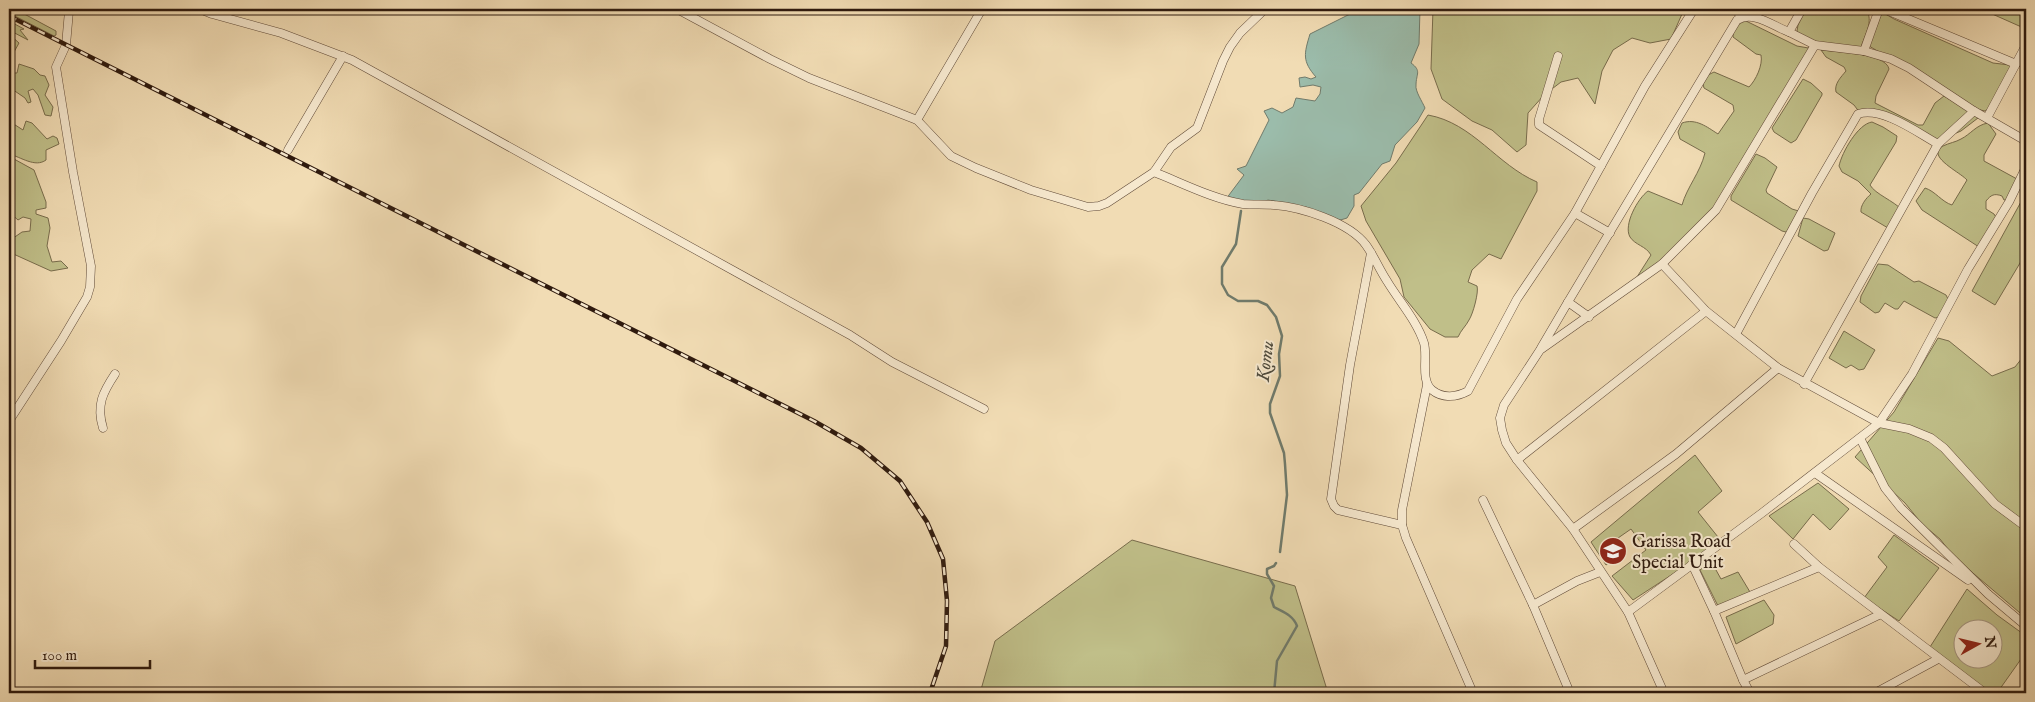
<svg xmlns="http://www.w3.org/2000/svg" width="2035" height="702" font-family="'IM FELL English',serif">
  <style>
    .green { fill: #c0bf89; stroke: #786c4c; fill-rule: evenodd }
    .water { fill: #9bbcab; stroke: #707b6c }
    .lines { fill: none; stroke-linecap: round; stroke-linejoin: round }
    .stream { stroke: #707b6c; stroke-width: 2.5 }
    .street-casing { stroke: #604a38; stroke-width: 9 }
    .street { stroke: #f6e8ce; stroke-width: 8 }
    .rail-casing { stroke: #2f1a0e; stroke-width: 4.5 }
    .rail { stroke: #f6e8ce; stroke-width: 2.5; stroke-dasharray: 8; stroke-linecap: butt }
    .labels { text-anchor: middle; stroke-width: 4; stroke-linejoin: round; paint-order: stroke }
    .poi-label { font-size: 18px; fill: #2f1a0e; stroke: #f6e8ce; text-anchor: start }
    .water-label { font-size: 19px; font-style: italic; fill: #4f4b3d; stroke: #f6e8ce }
  </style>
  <rect width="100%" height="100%" fill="#f1dcb4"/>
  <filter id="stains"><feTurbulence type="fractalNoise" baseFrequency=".004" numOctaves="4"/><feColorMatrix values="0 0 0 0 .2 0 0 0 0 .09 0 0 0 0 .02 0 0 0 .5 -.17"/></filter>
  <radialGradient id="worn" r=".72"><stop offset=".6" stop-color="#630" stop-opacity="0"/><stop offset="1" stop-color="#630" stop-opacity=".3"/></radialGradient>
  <g class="green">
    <polygon points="9,9 15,9 56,31 56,35 54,36 9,13"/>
    <polygon points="1433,9 1678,9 1682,14 1671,39 1650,43 1632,38 1613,50 1602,71 1595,104 1578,78 1561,82 1544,95 1528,113 1526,145 1517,152 1492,130 1472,121 1442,99 1431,69"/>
    <path d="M 1806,9 L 1866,9 C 1874,21 1865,35 1861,47 C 1844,45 1806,46 1797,31 L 1798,25 Z"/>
    <polygon points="1981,9 2026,9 2026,29"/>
    <polygon points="1882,12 1894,19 1993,63 2018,66 1999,102 1985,111 1976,109 1869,46"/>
    <polygon points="9,21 24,29 20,30 28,40 9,30"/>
    <path d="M 1746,21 L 1797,46 L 1814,49 L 1710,219 L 1640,279 L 1637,277 L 1651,255 C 1646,246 1635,245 1630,237 C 1623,225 1638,198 1648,191 L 1682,205 C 1687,187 1700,173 1705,153 L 1680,139 L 1678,132 L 1682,123 C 1696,118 1707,127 1718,134 L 1734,111 L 1733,105 L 1704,88 L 1703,84 L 1708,75 L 1714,72 L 1749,87 C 1756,80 1763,65 1761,55 L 1756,54 L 1733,37 C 1733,27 1737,24 1746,21 Z"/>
    <polygon points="9,34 19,43 9,61 12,73 17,73 19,64 34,69 40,75 45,76 49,85 45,95 53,107 51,116 45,115 38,95 33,89 28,91 31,102 28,103 25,98 9,87"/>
    <path d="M 1821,50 C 1836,52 1886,53 1889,69 L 1876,96 L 1875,103 L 1918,125 L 1923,125 L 1935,103 L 1944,96 L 1974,114 L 1978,118 L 1961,131 L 1937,141 C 1918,135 1876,113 1860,113 L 1854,105 L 1836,92 C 1834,84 1841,77 1846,71 L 1844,67 L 1826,57 Z"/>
    <polygon points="1803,79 1811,83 1822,93 1822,95 1796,140 1791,143 1774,132 1772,128"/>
    <path d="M 1428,115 C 1473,123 1497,165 1537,182 L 1537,191 L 1501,259 L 1489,254 L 1472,270 L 1468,282 L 1477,286 C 1479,292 1473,314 1469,320 C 1466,326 1461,330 1458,337 L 1445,337 L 1430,329 L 1404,297 L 1400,279 L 1366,221 L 1361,206 L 1396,163 Z"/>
    <path d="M 9,121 L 23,130 L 26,121 L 32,123 L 47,139 L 53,136 L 57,138 L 59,144 L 46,150 L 46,160 C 35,168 21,157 9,154 Z"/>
    <path d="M 1872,122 L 1883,127 L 1897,136 L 1896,142 L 1870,185 C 1875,194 1894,201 1902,210 L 1888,228 L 1861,212 C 1860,206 1866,198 1871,194 L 1858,181 L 1842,172 L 1839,166 C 1842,152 1858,124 1872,122 Z"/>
    <path d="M 1988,123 L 1996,134 L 1984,155 L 1984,161 L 2017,179 L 2009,200 L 2004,200 L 2002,196 C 1994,193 1991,195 1986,201 L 1986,209 L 1994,214 L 1997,219 L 1979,247 L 1922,210 L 1916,201 L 1925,188 C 1935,191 1942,202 1952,205 L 1967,180 C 1960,172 1925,156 1943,146 C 1949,143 1956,142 1961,139 C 1971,134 1976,125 1988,123 Z"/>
    <polygon points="1756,154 1765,158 1777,167 1766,190 1767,193 1792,209 1802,212 1790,233 1782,231 1731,200 1731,196"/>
    <polygon points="14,159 34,170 46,202 46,208 36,210 36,214 48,218 50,228 47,246 52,262 61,261 68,268 51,271 9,252 9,241 22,232 30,231 31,219 23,217 18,220 9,212 9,175"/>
    <polygon points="2022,200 2026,202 2026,253 1995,305 1972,291"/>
    <polygon points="1803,218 1809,219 1835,233 1828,250 1824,251 1798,236"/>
    <polygon points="1878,264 1888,265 1914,282 1919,281 1946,295 1948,299 1939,317 1935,318 1904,301 1898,309 1895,309 1885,303 1879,312 1875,313 1860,302 1861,296"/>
    <polygon points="1844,331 1875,350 1864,369 1859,370 1851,365 1846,368 1829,358"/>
    <polygon points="1938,338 1949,341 1992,376 2015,367 2026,353 2026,618 1954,557 1940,539 1922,524 1905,503 1855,457 1894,412"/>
    <polygon points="1695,455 1722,491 1698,512 1722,542 1633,600 1612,576 1646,550 1631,529 1608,545 1613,560 1606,565 1591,542"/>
    <polygon points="1818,483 1849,509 1830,530 1813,514 1793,539 1769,516"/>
    <polygon points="1894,535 1939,568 1899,621 1864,598 1887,567 1878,557"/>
    <polygon points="1132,540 1295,586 1328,693 980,693 995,641"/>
    <polygon points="1711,561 1721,579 1738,572 1750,592 1720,610 1700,570"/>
    <path d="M 1967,589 L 1997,615 L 2026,636 L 2026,652 L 1997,693 L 1989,693 L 1930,647 ZM 1962,630 L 1992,630 L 1992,660 L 1962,660 Z"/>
    <polygon points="1764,600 1774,615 1773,624 1736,644 1726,617"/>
  </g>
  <path class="water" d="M 1360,9 L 1420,9 L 1419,44 L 1411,63 C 1422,71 1416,74 1416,85 C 1415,91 1422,101 1425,108 L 1417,122 L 1395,145 L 1390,161 L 1382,164 L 1359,193 L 1354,195 L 1354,206 L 1347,218 L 1337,221 L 1306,207 L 1268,200 L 1256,205 L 1226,199 L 1244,175 L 1237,169 L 1246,166 L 1269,120 L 1264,111 L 1272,108 L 1282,113 L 1293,107 L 1296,98 L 1315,101 L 1320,94 L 1321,87 L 1313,85 L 1300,87 L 1299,78 L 1305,77 L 1311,79 L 1316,77 C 1302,61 1304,54 1310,34 Z"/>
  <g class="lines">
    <g class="stream">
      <polyline points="1241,211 1236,244 1222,267 1222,284 1228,295 1238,301 1258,301 1267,305 1276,317 1282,336 1279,354 1280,376 1270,404 1270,413 1284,453 1285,464 1287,495 1280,552"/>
      <path d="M 1274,693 L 1277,661 L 1297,626 C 1293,615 1283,612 1274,607 L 1271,598 L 1274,586 L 1267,574 L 1267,569 L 1274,566 L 1276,563"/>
    </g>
    <g class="street-casing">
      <g id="street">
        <polyline points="200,9 212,14 281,33 352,60 850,335 892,362 984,409"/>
        <polyline points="677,9 770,59 809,78 917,120 951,156 976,168 1031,190 1088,207 1099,206 1107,203 1154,172 1171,147 1197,128 1223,61 1230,47 1240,33 1265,9"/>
        <polyline points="1735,9 1742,17"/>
        <polyline points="1802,9 1789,32 1815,45 1864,51 1891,59 1909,68 1974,111"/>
        <polyline points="1884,9 2016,64"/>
        <polyline points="1864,51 1879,9"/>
        <polyline points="1558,56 1539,119 1539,125 1601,166"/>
        <polyline points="1987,118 2026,45"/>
        <polyline points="917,120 982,9"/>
        <polyline points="288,150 343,56"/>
        <path d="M 1154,172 C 1182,183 1213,199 1243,204 C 1253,205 1264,204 1274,205 C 1301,207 1349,222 1366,245 C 1374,256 1379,269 1387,281 C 1399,301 1417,321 1424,343 C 1428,357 1420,380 1432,390 C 1443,399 1457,397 1468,391 L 1517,299 L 1575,213 L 1610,233"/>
        <polyline points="1575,213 1645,86 1694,9"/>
        <polyline points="1371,253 1350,365 1331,499 1334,506 1338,510 1402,525"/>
        <polyline points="1662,264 1706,311 1778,368 1879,423 1909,429 1931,438 1944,448 1995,504 2026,527"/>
        <path d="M 1589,317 L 1568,302 L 1737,20 C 1753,10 1773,26 1789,32"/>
        <path d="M 1736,334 L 1812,193 L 1858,114 C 1882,106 1918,133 1938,144 L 1974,111 L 2026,141"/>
        <polyline points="1541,348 1568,302"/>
        <polyline points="1804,384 1938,144"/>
        <polyline points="1427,385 1402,510 1402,525 1406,538 1473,693"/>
        <polyline points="9,421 61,341 87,297 90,287 91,266 73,172 56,67 66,45 69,11 63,9"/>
        <path d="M 103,428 C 96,405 103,392 115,374"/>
        <polyline points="1860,438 1885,488 1901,508 1988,594 2026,626"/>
        <polyline points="1517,460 1706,311"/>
        <polyline points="1815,473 1968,580"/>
        <polyline points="1483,500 1533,605"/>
        <polyline points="1573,529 1676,454 1778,368"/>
        <polyline points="1794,544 1819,567"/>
        <polyline points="1692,564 1714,611 1743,680 1879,615"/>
        <polyline points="1714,611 1819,567 1985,693"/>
        <polyline points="1628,612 1762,513 1879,423 1912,374 1968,269 2009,202 2026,167"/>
        <polyline points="1743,680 1750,693"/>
        <polyline points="1570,693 1533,605 1577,581 1600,572"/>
        <polyline points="1664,693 1628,612 1573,529 1517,460 1506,443 1502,430 1500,418 1504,405 1540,350 1662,264 1716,210 1815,45"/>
        <polyline points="1875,693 1938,659"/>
      </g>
    </g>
    <use href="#street" class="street"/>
    <g class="rail-casing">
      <polyline id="rail" points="9,16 814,421 861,448 900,481 927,522 943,559 947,601 946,646 930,693"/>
    </g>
    <use href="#rail" class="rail"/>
  </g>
  <defs>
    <g id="school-disc" transform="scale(1.4375)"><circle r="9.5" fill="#8f2418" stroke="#f6e8ce"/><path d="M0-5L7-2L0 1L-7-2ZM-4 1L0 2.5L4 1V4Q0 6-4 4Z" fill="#fff"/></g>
  </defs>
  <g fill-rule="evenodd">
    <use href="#school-disc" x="1613" y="551"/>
  </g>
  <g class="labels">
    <g class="poi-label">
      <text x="1632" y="547">Garissa Road<tspan x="1632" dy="21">Special Unit</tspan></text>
    </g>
    <g class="water-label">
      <text transform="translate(1264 361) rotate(-83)" y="7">Komu</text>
    </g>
  </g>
  <rect width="2035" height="702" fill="none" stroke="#f1dcb4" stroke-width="30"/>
  <rect x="10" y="10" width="2015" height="682" fill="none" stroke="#2f1a0e" stroke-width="2.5"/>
  <rect x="15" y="15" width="2005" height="672" fill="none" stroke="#2f1a0e"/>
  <g transform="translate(1978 644) rotate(82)"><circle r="24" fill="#f6e8ce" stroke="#a69681"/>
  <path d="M0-4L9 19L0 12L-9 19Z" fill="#8f2418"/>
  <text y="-8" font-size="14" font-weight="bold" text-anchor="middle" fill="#2f1a0e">N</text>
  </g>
  <path d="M35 660v8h115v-8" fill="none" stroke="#2f1a0e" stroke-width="2.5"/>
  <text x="42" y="660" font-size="15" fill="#2f1a0e" stroke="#f6e8ce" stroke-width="4" paint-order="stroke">100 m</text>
  <rect width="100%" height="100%" filter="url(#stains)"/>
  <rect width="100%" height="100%" fill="url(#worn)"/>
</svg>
